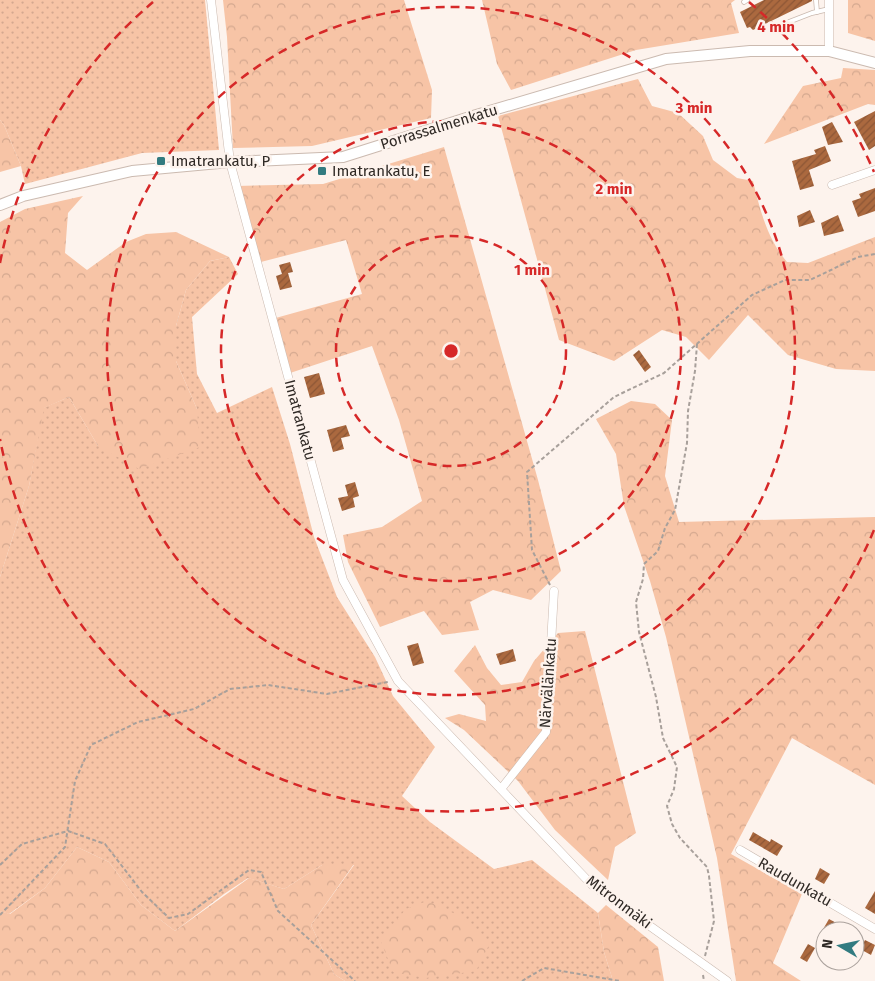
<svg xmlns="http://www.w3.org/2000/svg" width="875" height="981" font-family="'Fira Sans',sans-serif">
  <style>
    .grass { fill: url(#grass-dots) }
    .forest { fill: url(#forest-crowns) }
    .building { fill: url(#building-hatch) }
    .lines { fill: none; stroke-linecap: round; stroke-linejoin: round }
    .service-casing { stroke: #cbbab0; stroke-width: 5.5 }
    .minor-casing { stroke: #cbbab0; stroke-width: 9 }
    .tertiary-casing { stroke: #cbbab0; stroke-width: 12 }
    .path { stroke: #a8a09b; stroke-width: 2; stroke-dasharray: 4 2.5; stroke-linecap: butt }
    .service { stroke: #fff; stroke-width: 4 }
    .minor { stroke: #fff; stroke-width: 8 }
    .tertiary { stroke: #fff; stroke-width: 10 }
    .ring { fill: none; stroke: #d62828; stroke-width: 2.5; stroke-dasharray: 9 6 }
    .poi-dot { fill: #327b80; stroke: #fdf3ed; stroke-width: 2 }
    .labels { text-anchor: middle; stroke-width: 5; stroke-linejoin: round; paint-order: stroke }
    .street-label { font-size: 15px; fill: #2f2925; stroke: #fdf3ed }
    .poi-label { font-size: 15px; fill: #2f2925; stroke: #fdf3ed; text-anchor: start }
    .centre { fill: #d62828; stroke: #fdf3ed; stroke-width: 2.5 }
    .ring-label { font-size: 15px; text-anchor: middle; font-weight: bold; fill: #d62828; stroke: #fdf3ed; stroke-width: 5; stroke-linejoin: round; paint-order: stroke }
  </style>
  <defs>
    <pattern id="grass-dots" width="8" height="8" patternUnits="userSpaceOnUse" patternTransform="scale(1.25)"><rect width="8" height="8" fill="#f7c4a6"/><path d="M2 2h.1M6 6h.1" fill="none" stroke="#d4a88f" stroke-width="1.8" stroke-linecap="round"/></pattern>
    <pattern id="forest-crowns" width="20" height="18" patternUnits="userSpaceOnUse" patternTransform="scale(1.25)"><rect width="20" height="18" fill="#f7c4a6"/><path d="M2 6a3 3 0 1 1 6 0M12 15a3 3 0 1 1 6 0" fill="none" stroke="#d4a88f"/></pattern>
    <pattern id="building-hatch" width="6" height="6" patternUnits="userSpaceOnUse" patternTransform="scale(1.25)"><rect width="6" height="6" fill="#ab693f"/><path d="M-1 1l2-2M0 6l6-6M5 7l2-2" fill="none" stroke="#8c5635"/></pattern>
  </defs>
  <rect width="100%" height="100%" fill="#fdf3ed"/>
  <g class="grass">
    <polygon points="0,0 205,0 219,150 142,153 25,184 21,166 4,125 0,120"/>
    <polygon points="229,257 238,274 192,317 197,374 217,413 272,387 290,444 314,537 337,597 375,657 393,696 435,747 402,796 430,822 494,869 532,860 598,913 604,952 613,981 345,981 334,974 311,925 354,865 322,865 284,889 248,878 224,894 175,931 141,905 109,862 77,847 45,888 9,914 0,911 0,577 29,486 43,408 69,397 98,446 197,409 176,361 176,326 186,290 210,261"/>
  </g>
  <g class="forest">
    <polygon points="223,0 404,0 432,90 431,118 312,146 233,148 227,37"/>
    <polygon points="482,0 735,0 731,3 739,33 636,50 511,90 497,64"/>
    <polygon points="848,0 875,0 875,41 848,33"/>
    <polygon points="843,68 875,70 875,105 868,104 764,144 803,86 841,78"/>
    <path d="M 638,79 L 652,106 L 678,113 L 703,136 L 713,160 L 737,178 L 753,181 C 760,210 767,238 787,262 L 808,263 L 875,237 L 875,371 L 836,369 L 788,355 L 748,315 L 709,360 L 686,337 L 662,330 L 614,361 L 559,340 L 498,116 Z"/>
    <polygon points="0,120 4,125 21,166 0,172"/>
    <polygon points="444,147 538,480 561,571 531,600 493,590 470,602 479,630 442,635 424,611 380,627 348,562 343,535 382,527 422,501 399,420 372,346 287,374 272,319 362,294 346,240 257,263 236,186 323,184"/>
    <polygon points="83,196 68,213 65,253 87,270 126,242 146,234 176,232 229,257 210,261 186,290 176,326 176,361 197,409 200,447 139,469 98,446 69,397 44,408 29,486 0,577 0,222 25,209"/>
    <polygon points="631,401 655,404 672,420 665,476 679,522 875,517 875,785 792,738 731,854 802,894 773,963 801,981 736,981 717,858 666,637 650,581 624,506 616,454 596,419"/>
    <polygon points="585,631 636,833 615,847 608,880 555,830 518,781 464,730 445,718 459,714 486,721 485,705 454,671 475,645 487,668 501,685 522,682 534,661 558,633"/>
    <polygon points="77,847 109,862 141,905 175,931 249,878 284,889 322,865 354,864 311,925 334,974 345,981 0,981 0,911 10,914 45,888"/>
    <polygon points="427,901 462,917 490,943 476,971 426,978 393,972 380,939 406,909"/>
    <polygon points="606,905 658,947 664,981 613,981 604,952 598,913"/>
  </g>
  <g class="building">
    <polygon points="764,0 812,0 812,1 753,30 750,27 747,28 740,12"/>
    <polygon points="875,111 875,146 869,150 854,122"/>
    <polygon points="832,122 843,142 828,145 822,127"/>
    <polygon points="825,146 831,161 809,170 814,186 800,190 792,161 816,154 814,150"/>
    <polygon points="875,188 875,211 858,217 852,201 861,198 859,194"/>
    <polygon points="810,210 815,222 799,227 797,216"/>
    <polygon points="838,215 844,231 824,236 821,223"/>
    <polygon points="290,262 293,272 288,273 292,287 280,290 276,276 282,274 279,265"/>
    <polygon points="639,350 651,367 645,372 633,355"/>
    <polygon points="319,373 325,394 310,398 304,377"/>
    <polygon points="346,425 350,436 341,438 344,449 333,452 327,430"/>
    <polygon points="355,482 359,496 353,498 355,507 342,511 338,498 348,496 345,485"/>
    <polygon points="418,643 424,663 413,666 407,646"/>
    <polygon points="513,649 516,661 500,665 496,654"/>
    <polygon points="753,832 770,842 771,839 783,846 777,856 749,840"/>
    <polygon points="820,868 830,874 824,884 815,879"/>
    <polygon points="875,891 875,914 865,908"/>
    <polygon points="829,919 851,931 822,931"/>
    <polygon points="865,940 875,945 871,955 860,949"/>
    <polygon points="808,944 815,948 807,962 800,958"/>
  </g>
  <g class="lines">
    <g class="service-casing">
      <g id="service">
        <polyline points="816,0 817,12"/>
        <polyline points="744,2 747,0"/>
        <polyline points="781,25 812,13 829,9"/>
      </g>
    </g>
    <g class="minor-casing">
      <g id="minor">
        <polyline points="211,0 230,162 343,580 398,681 591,884 727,981"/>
        <polyline points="829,0 829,51"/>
        <polyline points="832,185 875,170"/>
        <polyline points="501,789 546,732 554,591"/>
        <polyline points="740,850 875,929"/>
      </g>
    </g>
    <g class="tertiary-casing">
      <polyline id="tertiary" points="0,205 23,196 132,171 230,162 343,157 473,116 666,59 750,51 829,51 875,63"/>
    </g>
    <g class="path">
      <polyline points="697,344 695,371 688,411 687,443 675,510 665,528 658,551 644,564 643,579 636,602 639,632 656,697 663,738 677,767 674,789 667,806 672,824 680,838 707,867 709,876 714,921 705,956"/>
      <polyline points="550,585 532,550 527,472 614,397 664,373 752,295 785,280 810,280 858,257 875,254"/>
      <polyline points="0,865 22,844 68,831 105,844 142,892 169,918 188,914 249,870 261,872 278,911 355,981"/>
      <polyline points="0,915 65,847 75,781 91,745 138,722 194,709 230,689 268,685 327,694 388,682"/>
      <polyline points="703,975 704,981"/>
      <polyline points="522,981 544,968 620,981"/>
    </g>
    <use href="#service" class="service"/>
    <use href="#minor" class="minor"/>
    <use href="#tertiary" class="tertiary"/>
  </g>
  <g class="ring">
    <circle cx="451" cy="351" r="115"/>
    <circle cx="451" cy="351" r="230"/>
    <circle cx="451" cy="351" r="344"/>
    <path d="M874 530A459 459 0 0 1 0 439M0 263A459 459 0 0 1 153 2M749 2A459 459 0 0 1 874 172"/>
  </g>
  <g class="poi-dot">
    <rect x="156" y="156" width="10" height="10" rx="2.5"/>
    <rect x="317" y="166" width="10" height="10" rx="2.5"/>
  </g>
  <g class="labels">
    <g class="street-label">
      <text transform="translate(439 127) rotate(-17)" y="5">Porrassalmenkatu</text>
      <text transform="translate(300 420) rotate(75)" y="5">Imatrankatu</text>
      <text transform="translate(548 683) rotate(-86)" y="5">Närvälänkatu</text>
      <text transform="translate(795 882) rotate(30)" y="5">Raudunkatu</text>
      <text transform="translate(619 902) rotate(37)" y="5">Mitronmäki</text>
    </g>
    <g class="poi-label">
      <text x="171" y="166">Imatrankatu, P</text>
      <text x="332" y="176">Imatrankatu, E</text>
    </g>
  </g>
  <circle cx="451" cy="351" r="8" class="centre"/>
  <g class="ring-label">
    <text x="776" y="32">4 min</text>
    <text x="694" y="113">3 min</text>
    <text x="614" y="194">2 min</text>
    <text x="532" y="275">1 min</text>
  </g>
  <g transform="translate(840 946) rotate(279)"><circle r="24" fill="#fdf3ed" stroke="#aba29d"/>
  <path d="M0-4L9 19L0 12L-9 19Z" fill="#327b80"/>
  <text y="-8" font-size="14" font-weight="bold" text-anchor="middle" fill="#2f2925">N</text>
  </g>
</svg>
